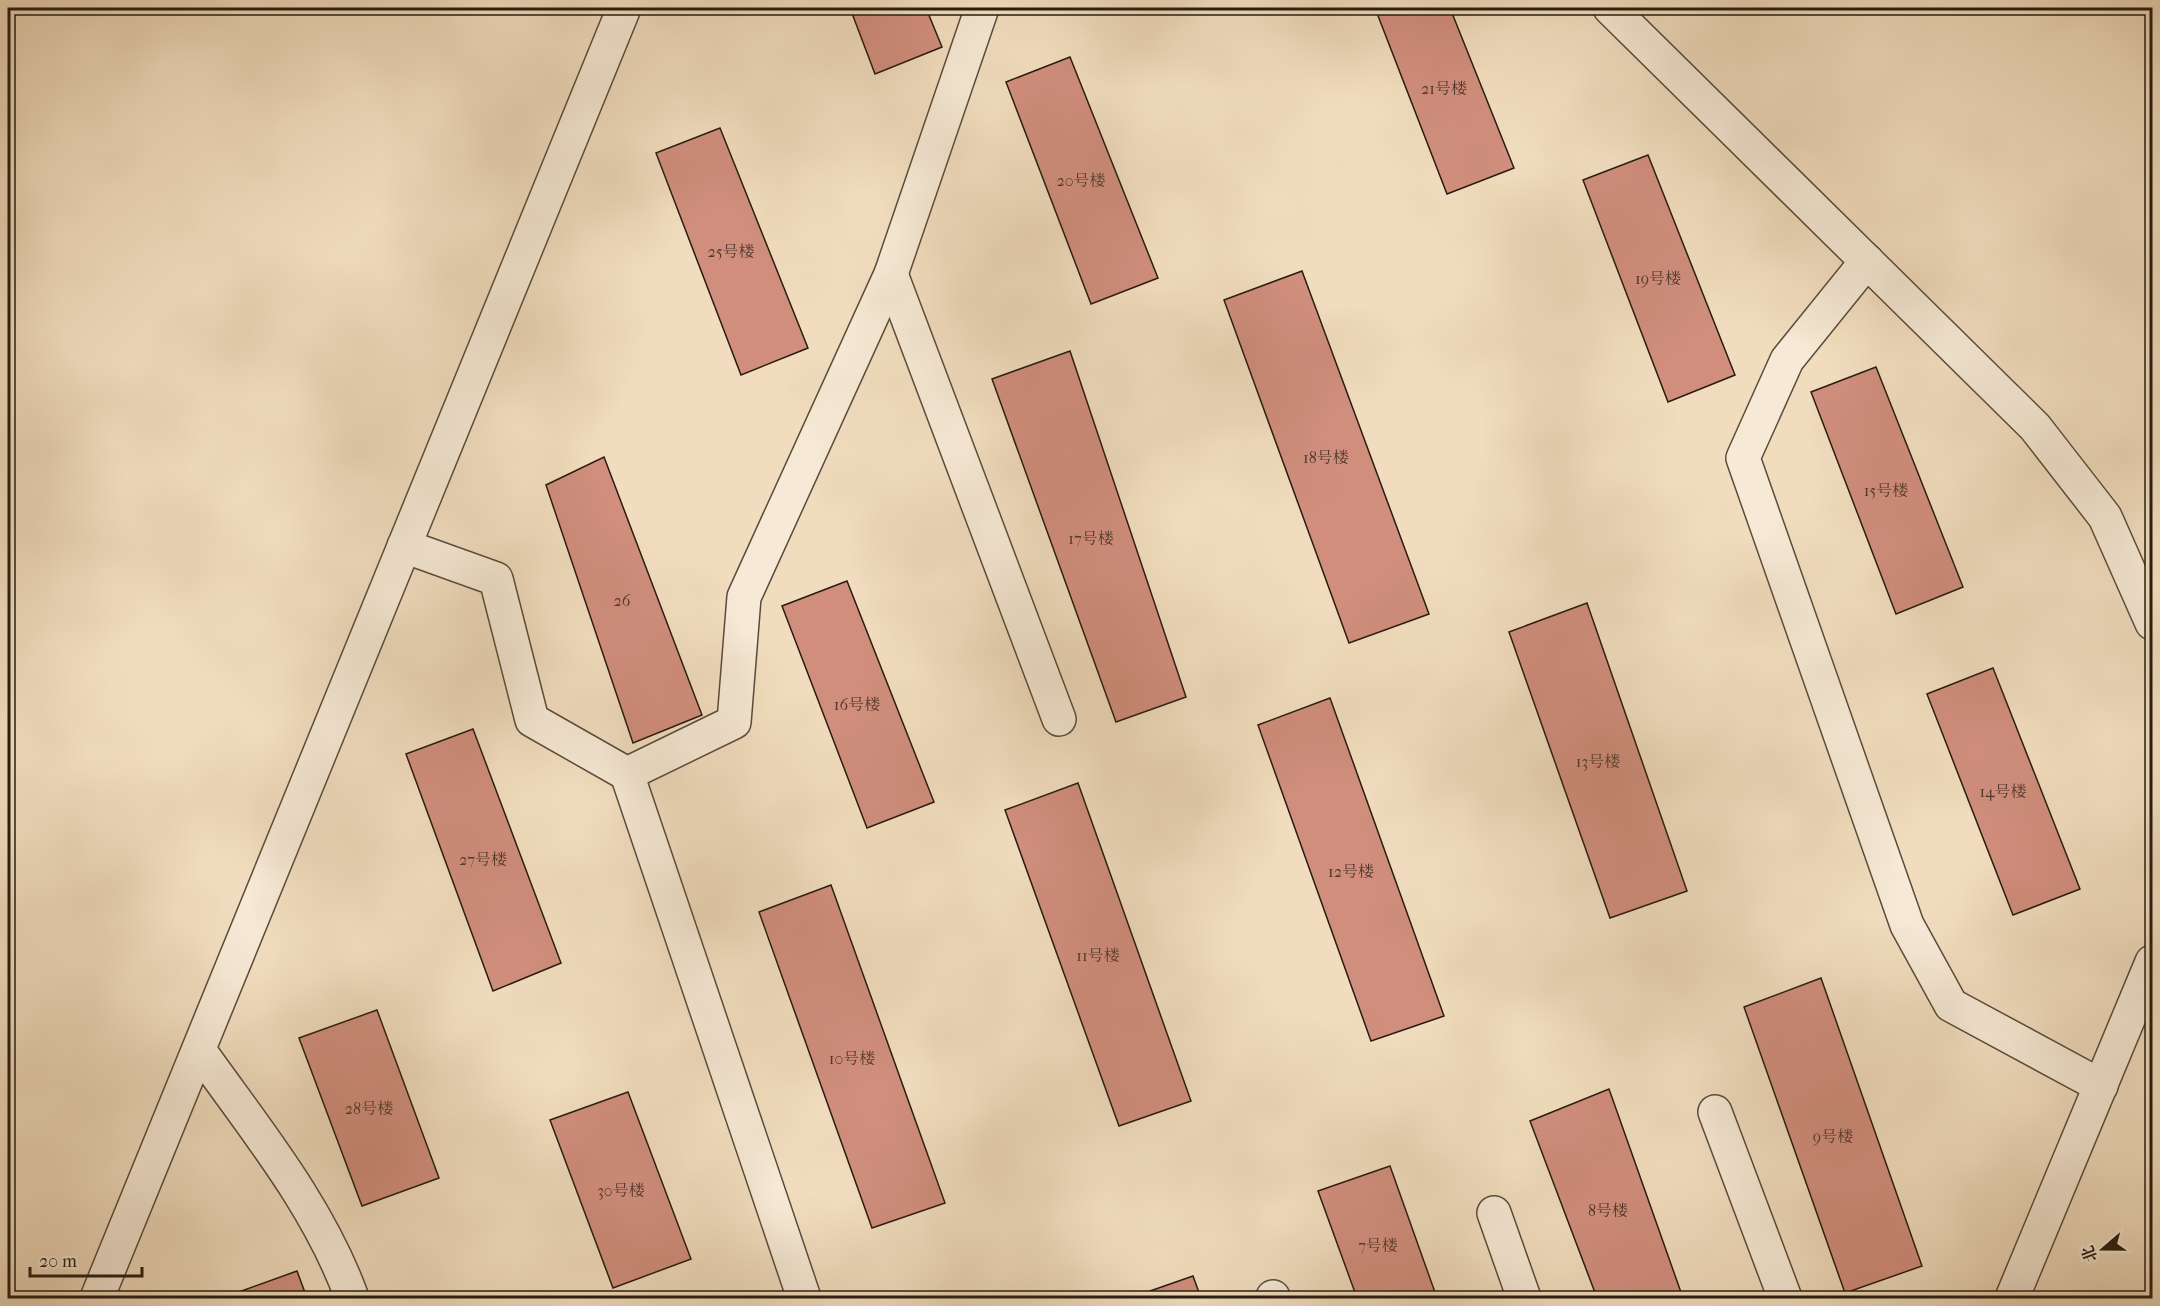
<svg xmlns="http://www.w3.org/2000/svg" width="2160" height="1306" font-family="'IM FELL French Canon','Noto Serif SC',serif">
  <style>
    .building { fill: #d18e7d; stroke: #261c11; stroke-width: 1.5 }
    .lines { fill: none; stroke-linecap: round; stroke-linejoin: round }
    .street-casing { stroke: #594c3c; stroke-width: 36 }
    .street { stroke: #f6e9d5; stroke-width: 33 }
    .labels { text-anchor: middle; stroke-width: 4.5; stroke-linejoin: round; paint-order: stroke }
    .number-label { font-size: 16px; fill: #51382c }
  </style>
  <rect width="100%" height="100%" fill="#f1ddbe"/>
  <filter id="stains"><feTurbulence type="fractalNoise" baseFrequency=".00333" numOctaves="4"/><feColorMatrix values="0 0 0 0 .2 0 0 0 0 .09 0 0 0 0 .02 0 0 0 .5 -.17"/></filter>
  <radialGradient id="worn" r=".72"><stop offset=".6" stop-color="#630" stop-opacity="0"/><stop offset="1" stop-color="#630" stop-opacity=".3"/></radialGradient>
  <g class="building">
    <polygon points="850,8 926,8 942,47 875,74"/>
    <polygon points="1375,8 1450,8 1514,168 1447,194"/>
    <polygon points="1070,57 1158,278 1091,304 1006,82"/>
    <polygon points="720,128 808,348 741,375 656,153"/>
    <polygon points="1648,155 1735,375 1668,402 1583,180"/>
    <polygon points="1302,271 1429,614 1349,643 1224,300"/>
    <polygon points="1070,351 1186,697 1116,722 992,379"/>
    <polygon points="1876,367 1963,587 1896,614 1811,392"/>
    <polygon points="604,457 702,715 633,743 546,485"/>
    <polygon points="847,581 934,802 867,828 782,606"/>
    <polygon points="1587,603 1687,891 1610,918 1509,632"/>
    <polygon points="1993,668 2080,889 2013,915 1927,694"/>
    <polygon points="1330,698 1444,1016 1371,1041 1258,725"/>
    <polygon points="473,729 561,963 493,991 406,754"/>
    <polygon points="1078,783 1191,1101 1119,1126 1005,810"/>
    <polygon points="831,885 945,1203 872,1228 759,912"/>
    <polygon points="1821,978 1922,1266 1845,1293 1744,1007"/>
    <polygon points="377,1010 439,1178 362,1206 299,1038"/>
    <polygon points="1609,1089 1683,1298 1597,1298 1530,1121"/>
    <polygon points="628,1092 691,1259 613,1288 550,1120"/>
    <polygon points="1390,1166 1437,1298 1357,1298 1318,1191"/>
    <polygon points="297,1271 307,1298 222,1298"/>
    <polygon points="1193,1276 1201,1298 1130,1298"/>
  </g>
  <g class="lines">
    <g class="street-casing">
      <g id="street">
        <polyline points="1610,8 2035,427 2105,517 2152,623"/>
        <polyline points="1867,261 1787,360 1743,458 1907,925 1951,1005 2101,1086"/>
        <polyline points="891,274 1059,719"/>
        <polyline points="404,546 496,579 532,720 627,774 804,1298"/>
        <polyline points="627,774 734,722 744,597 891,274 982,8"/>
        <path d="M 199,1050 C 255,1129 319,1206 352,1298"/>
        <polyline points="1715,1112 1785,1298"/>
        <polyline points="1494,1213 1524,1298"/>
        <polyline points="1273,1297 1273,1298"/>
        <polyline points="97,1298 624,8"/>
        <polyline points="2012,1298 2152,962"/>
      </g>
    </g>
    <use href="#street" class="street"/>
  </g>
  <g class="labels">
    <g class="number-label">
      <text x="1444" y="94">21号楼</text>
      <text x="1081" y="186">20号楼</text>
      <text x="731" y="257">25号楼</text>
      <text x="1658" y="284">19号楼</text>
      <text x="1326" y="463">18号楼</text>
      <text x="1886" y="496">15号楼</text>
      <text x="1091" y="544">17号楼</text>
      <text x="622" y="606">26</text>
      <text x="857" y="710">16号楼</text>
      <text x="1598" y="767">13号楼</text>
      <text x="2003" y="797">14号楼</text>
      <text x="483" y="865">27号楼</text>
      <text x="1351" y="877">12号楼</text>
      <text x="1098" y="961">11号楼</text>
      <text x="852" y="1064">10号楼</text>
      <text x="369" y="1114">28号楼</text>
      <text x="1833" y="1142">9号楼</text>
      <text x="621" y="1196">30号楼</text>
      <text x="1608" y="1216">8号楼</text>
      <text x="1378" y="1251">7号楼</text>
    </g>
  </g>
  <rect width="2160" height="1306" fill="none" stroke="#f1ddbe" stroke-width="30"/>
  <rect x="9" y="9" width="2142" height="1288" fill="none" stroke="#261c11" stroke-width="3"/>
  <rect x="15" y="15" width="2130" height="1276" fill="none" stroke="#261c11" stroke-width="1.5"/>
  <g transform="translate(2103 1249) rotate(250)" stroke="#f6e9d5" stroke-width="4.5" paint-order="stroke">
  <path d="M0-4.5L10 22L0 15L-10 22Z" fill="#261c11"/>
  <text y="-9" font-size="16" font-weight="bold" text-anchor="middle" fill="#261c11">北</text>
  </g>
  <path d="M30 1267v9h112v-9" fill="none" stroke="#261c11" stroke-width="3"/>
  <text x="39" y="1267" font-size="18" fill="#261c11" stroke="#f6e9d5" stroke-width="4.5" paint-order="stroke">20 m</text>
  <rect width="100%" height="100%" filter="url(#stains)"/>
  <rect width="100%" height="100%" fill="url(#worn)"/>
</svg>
